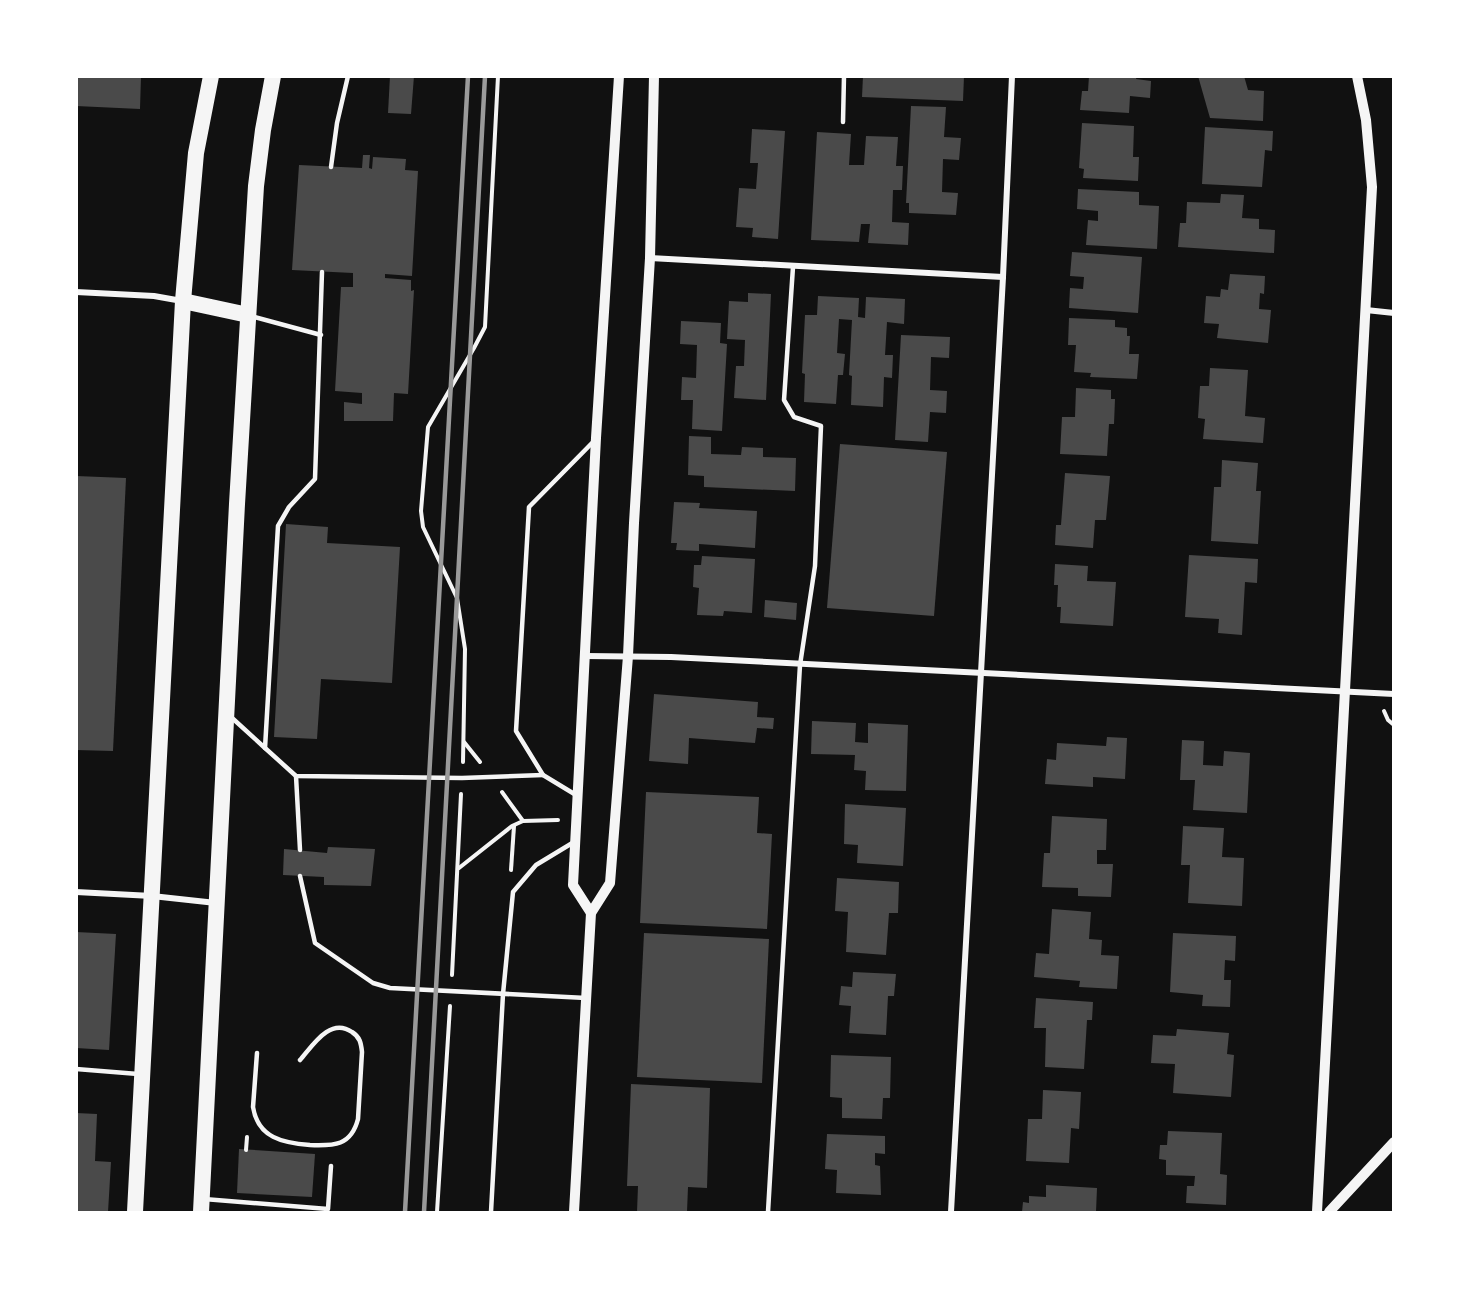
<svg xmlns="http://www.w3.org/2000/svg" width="1470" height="1289" font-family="'Titillium Web',sans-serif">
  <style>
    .building { fill: #4a4a4a }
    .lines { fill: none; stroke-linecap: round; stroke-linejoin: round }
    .path { stroke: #f5f5f5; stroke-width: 4 }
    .service { stroke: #f5f5f5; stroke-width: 4.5 }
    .minor { stroke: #f5f5f5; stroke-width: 6 }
    .tertiary { stroke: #f5f5f5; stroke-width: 10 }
    .trunk { stroke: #f5f5f5; stroke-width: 16 }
    .rail { stroke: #9a9a9a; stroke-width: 4.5 }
  </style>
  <rect width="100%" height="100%" fill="#111"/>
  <g class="building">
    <polygon points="76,76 141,76 140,109 76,106"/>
    <polygon points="390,76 414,76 411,114 388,113"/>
    <polygon points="863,76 964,76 963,101 862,97"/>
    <polygon points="1089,76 1137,76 1136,79 1151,81 1150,98 1130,96 1129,113 1080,110 1082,91 1088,91"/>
    <polygon points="1198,76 1244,76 1248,90 1264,91 1263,121 1210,118"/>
    <polygon points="911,106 946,107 944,137 961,138 959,160 943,159 942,192 958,193 956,215 909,213 909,203 906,203"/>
    <polygon points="1082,123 1134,126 1133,157 1139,157 1138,181 1083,178 1084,169 1079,168"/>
    <polygon points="1205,127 1273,131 1272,151 1265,150 1262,187 1202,184"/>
    <polygon points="752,129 785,131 778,239 752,237 753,228 736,227 739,188 756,189 758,163 750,163"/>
    <polygon points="817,132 851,134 849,165 864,165 866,136 898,137 896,166 903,166 902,190 893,190 892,222 909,223 908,245 868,243 870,224 861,224 859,242 811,240"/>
    <polygon points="363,155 370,155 369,168 372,169 373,157 406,159 405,170 418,171 412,276 385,274 385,278 411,280 411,291 414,290 408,394 394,393 393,421 344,421 344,402 362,404 362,393 335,391 341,287 353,287 353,273 292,270 299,165 362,168"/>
    <polygon points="1078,189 1139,192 1139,205 1159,206 1157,249 1086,245 1088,220 1098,221 1098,211 1077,209"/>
    <polygon points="1221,194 1244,195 1242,218 1259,219 1259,229 1275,230 1274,253 1178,247 1180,223 1186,223 1187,202 1220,203"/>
    <polygon points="1072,252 1142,257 1138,313 1069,308 1070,288 1083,289 1084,277 1070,276"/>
    <polygon points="1230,274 1265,276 1264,294 1260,293 1259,309 1271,310 1268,343 1217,338 1219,324 1204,323 1206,296 1220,297 1221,289 1228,290"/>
    <polygon points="748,293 771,294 766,400 734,398 736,366 744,366 745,340 727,339 729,301 748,302"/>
    <polygon points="818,296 859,298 858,317 865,318 866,297 905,299 904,324 887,322 885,355 893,355 892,378 884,377 883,407 851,405 852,376 849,375 852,320 839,319 837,353 845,354 843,375 838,375 836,404 804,402 805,374 802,373 805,315 817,315"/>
    <polygon points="1069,318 1115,320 1115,327 1127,328 1127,336 1130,336 1129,354 1139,354 1137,379 1090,377 1091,373 1074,372 1076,345 1068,345"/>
    <polygon points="681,321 721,323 720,343 727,344 722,431 692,429 693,400 681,400 682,377 696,378 697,345 680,344"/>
    <polygon points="901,335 950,337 949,358 931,357 930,390 947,391 946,413 930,412 928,442 895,440"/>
    <polygon points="1210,368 1248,370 1245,416 1265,418 1263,443 1203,439 1205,419 1198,418 1200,386 1209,386"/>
    <polygon points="1076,388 1111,390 1111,399 1115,399 1114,424 1109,424 1107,456 1060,454 1062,417 1075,417"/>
    <polygon points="689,436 711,437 711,454 741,455 742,447 763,448 763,457 796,458 795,491 704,487 704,476 688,475"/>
    <polygon points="840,444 947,452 934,616 827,608"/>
    <polygon points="1222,460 1258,463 1256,491 1261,491 1258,544 1211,541 1214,487 1221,487"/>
    <polygon points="1065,473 1110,476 1106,520 1095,520 1093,548 1055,545 1056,525 1061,525"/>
    <polygon points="76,476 126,478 113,751 76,750"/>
    <polygon points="674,502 700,503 699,508 757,511 755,548 699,544 699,551 676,550 677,543 671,543"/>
    <polygon points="286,524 328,527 327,543 400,547 392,683 321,679 317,739 274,737"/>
    <polygon points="1189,555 1258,559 1257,583 1245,582 1242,635 1218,633 1219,619 1185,617"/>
    <polygon points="702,556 755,559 752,613 724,611 723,616 697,615 699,588 693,587 694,565 701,565"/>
    <polygon points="1055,564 1088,566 1087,581 1116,582 1113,626 1060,623 1061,607 1057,607 1058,585 1054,585"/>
    <polygon points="765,600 797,603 796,620 764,617"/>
    <polygon points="654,694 758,702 757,717 774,718 773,729 757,728 755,743 689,738 688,764 649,761"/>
    <polygon points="812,721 856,723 855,742 868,743 868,723 908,725 906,791 865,790 866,771 854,770 855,755 811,754"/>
    <polygon points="1107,737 1127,738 1125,779 1093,777 1093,787 1045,784 1047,759 1056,760 1057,743 1106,746"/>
    <polygon points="1182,740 1204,741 1203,765 1223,766 1224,751 1250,753 1247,813 1193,810 1195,780 1180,780"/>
    <polygon points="646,792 759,797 757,833 772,834 767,929 640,923"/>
    <polygon points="845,804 906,808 903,866 857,863 858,845 844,844"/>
    <polygon points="1052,816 1107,819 1106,850 1097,850 1097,864 1113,864 1111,897 1078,896 1078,888 1042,887 1044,853 1050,853"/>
    <polygon points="1183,826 1224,828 1222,857 1244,858 1242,906 1188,903 1190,865 1181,865"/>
    <polygon points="328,847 375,849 371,886 324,885 324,877 283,875 284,849 327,853"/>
    <polygon points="837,878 899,882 898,913 889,913 886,955 846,952 848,912 835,911"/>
    <polygon points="1052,909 1091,912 1089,939 1102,940 1101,955 1119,956 1117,989 1079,987 1080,981 1034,977 1036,953 1049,954"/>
    <polygon points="76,932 116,934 109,1050 76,1048"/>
    <polygon points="644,933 769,939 762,1083 637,1077"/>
    <polygon points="1173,933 1236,936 1235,961 1225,960 1224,980 1231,980 1230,1007 1202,1006 1203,995 1170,992"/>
    <polygon points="853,972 896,974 894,996 888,996 886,1035 849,1033 851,1006 839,1005 840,996 841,986 852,987"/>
    <polygon points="1036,998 1093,1002 1092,1020 1087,1020 1084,1069 1045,1067 1046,1028 1034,1028"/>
    <polygon points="1177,1029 1229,1033 1227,1054 1234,1055 1231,1097 1173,1093 1175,1064 1151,1063 1153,1035 1176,1036"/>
    <polygon points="831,1055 891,1057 890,1098 883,1098 882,1119 842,1118 842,1098 830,1097"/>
    <polygon points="631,1084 710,1088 707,1188 688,1187 687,1212 637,1212 638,1186 627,1186"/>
    <polygon points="1043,1090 1081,1092 1079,1129 1071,1128 1069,1163 1026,1161 1028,1119 1042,1119"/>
    <polygon points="76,1113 97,1114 95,1161 111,1162 108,1212 76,1212"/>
    <polygon points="1168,1131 1222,1133 1220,1174 1227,1175 1226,1205 1186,1203 1187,1186 1194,1186 1195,1176 1166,1175 1166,1160 1159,1159 1160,1145 1167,1145"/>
    <polygon points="827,1134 885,1136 885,1154 875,1153 875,1165 880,1166 881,1195 836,1193 837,1170 825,1169"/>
    <polygon points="239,1149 315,1154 312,1197 237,1193"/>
    <polygon points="1046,1185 1097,1188 1096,1212 1022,1212 1023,1202 1029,1203 1029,1196 1046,1197"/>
  </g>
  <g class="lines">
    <g class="path">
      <polyline points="1384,711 1388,720 1394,725"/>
      <polyline points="464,742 480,762"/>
      <polyline points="463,762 465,649 457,598 423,527 421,511 428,427 474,348 485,327 498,76"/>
      <polyline points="502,792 523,821 558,820"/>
      <polyline points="459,868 512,826 523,821"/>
      <polyline points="511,870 514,826"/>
      <polyline points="452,975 461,794"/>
      <polyline points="246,1150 247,1137"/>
      <polyline points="437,1212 450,1006"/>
    </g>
    <g class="service">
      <polyline points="843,122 844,76"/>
      <polyline points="331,167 337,123 348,76"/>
      <polyline points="322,272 315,479 289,507 278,526 265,748 296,776 462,778 543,775"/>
      <polyline points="251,316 321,335"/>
      <polyline points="231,717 265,748"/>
      <polyline points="296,776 300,850"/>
      <polyline points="576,795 543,775 516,731 529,507 595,440"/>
      <polyline points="300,876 315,943 373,983 390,988 586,998"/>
      <path d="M 257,1053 L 253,1107 C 258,1138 283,1143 310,1145 C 334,1146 351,1146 358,1119 L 362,1052 C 361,1043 360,1037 352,1032 C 330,1017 313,1045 300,1060"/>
      <polyline points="76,1069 138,1074"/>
      <polyline points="204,1199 328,1209 331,1166"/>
      <polyline points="491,1212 503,994 513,892 536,865 574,842"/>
      <polyline points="768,1212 798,699 800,665 815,566 821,426 794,417 784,400 793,267"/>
    </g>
    <g class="minor">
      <polyline points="650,258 1003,277"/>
      <polyline points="76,292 154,296 182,301"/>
      <polyline points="1366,310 1394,313"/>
      <polyline points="586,656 671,657 1394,694"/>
      <polyline points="76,892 152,896 216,903"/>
      <polyline points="951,1212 1003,277 1012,76"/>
    </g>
    <g class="tertiary">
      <polyline points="591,913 573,885 596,438 619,76"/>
      <polyline points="574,1212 591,913 610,883 628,656 634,523 650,258 654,76"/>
      <polyline points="1317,1212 1372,187 1366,120 1357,76"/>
      <polyline points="1329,1212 1394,1142"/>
    </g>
    <g class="trunk">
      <polyline points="183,301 248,315"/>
      <polyline points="135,1212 183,301 196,153 211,76"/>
      <polyline points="201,1212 237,504 256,186 263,130 273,76"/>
    </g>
    <g class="rail">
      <polyline points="405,1212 468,76"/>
      <polyline points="424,1212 485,76"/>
    </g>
  </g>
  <rect width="1470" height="1289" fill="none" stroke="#ffffff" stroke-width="156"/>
</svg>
